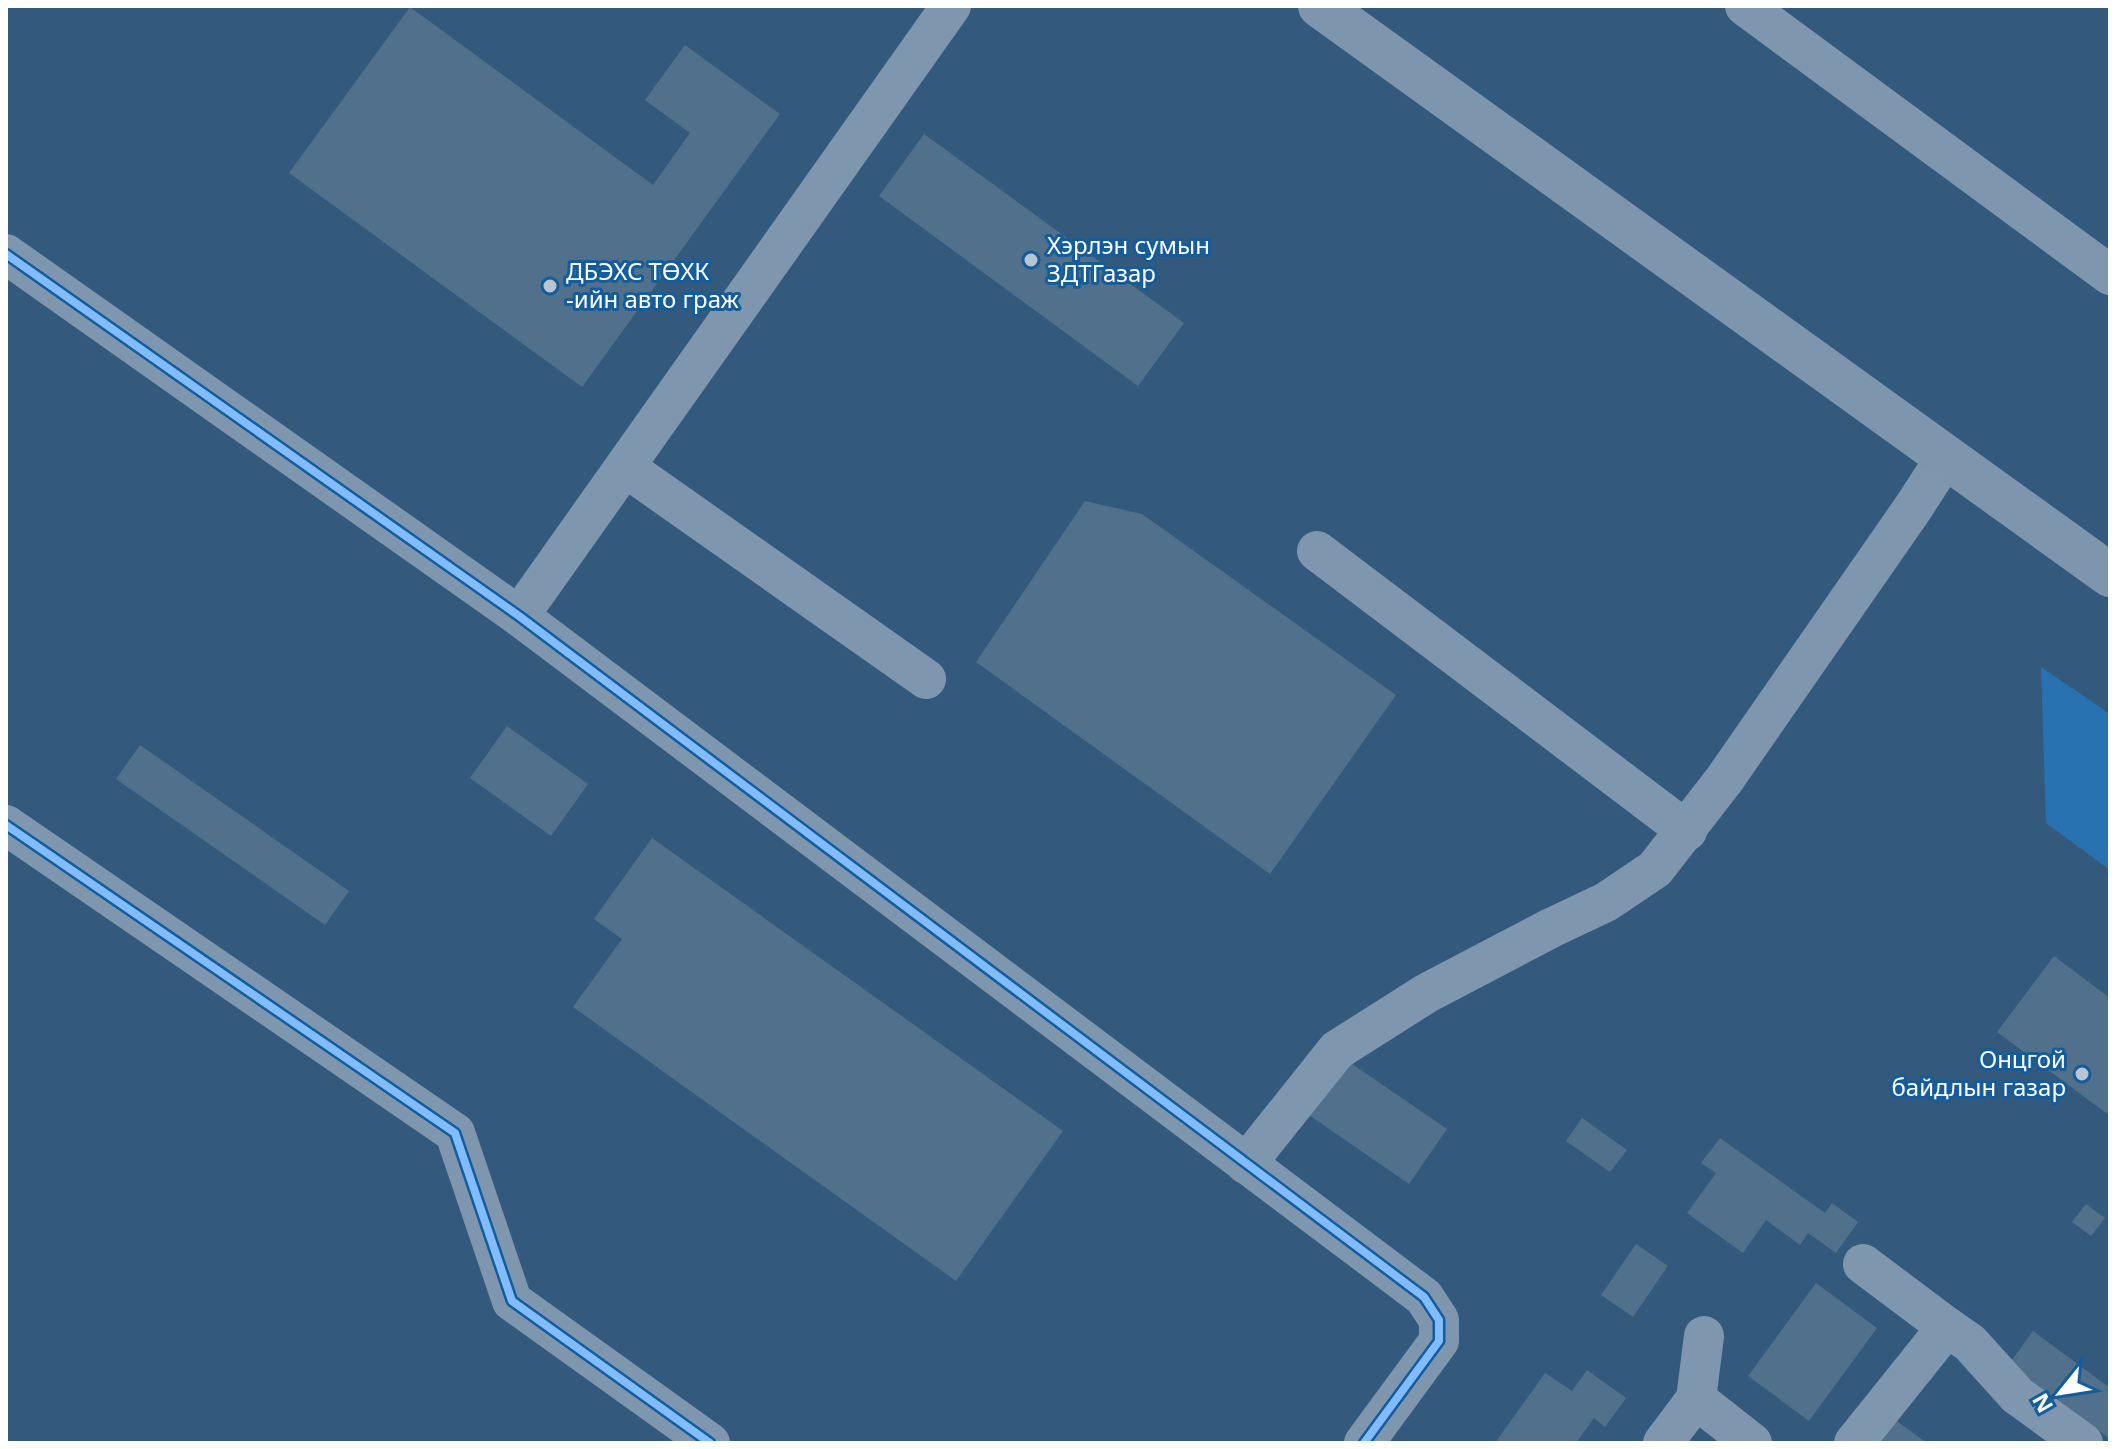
<svg xmlns="http://www.w3.org/2000/svg" width="2116" height="1449" font-family="'Noto Sans',sans-serif">
  <style>
    .green { fill: #2972b2 }
    .building { fill: #51708b }
    .lines { fill: none; stroke-linecap: round; stroke-linejoin: round }
    .minor { stroke: #7e97ae; stroke-width: 40 }
    .highway { stroke: #7e96ad; stroke-width: 44 }
    .cycleway-casing { stroke: #145c9c; stroke-width: 13 }
    .cycleway { stroke: #80bcff; stroke-width: 8 }
    .poi-dot { fill: #b8c5d2; stroke: #145c9c; stroke-width: 3 }
    .labels { text-anchor: middle; stroke-width: 6; stroke-linejoin: round; paint-order: stroke }
    .poi-label { font-size: 24px; fill: #fff; stroke: #145c9c; text-anchor: start }
  </style>
  <rect width="100%" height="100%" fill="#335a7d"/>
  <polygon class="green" points="2041,667 2110,714 2110,870 2046,823"/>
  <g class="building">
    <polygon points="410,7 653,185 690,133 645,100 685,45 780,114 582,387 289,173"/>
    <polygon points="924,134 1184,323 1138,386 879,196"/>
    <polygon points="1085,501 1142,514 1396,695 1270,874 976,662"/>
    <polygon points="507,726 588,784 551,836 470,778"/>
    <polygon points="140,745 349,891 325,925 116,779"/>
    <polygon points="652,838 1063,1131 956,1281 573,1007 622,939 594,919"/>
    <polygon points="2054,956 2110,998 2110,1116 1997,1032"/>
    <polygon points="1345,1059 1447,1129 1409,1184 1306,1113"/>
    <polygon points="1582,1118 1627,1150 1610,1172 1566,1141"/>
    <polygon points="1720,1138 1825,1213 1832,1203 1858,1222 1836,1253 1808,1233 1800,1245 1766,1220 1743,1253 1687,1213 1716,1173 1701,1163"/>
    <polygon points="2086,1204 2105,1218 2091,1236 2072,1222"/>
    <polygon points="1636,1244 1668,1266 1633,1317 1601,1295"/>
    <polygon points="1816,1283 1877,1328 1809,1421 1748,1376"/>
    <polygon points="2033,1331 2110,1388 2110,1439 2009,1364"/>
    <polygon points="1587,1370 1626,1398 1605,1427 1594,1418 1576,1443 1495,1443 1545,1373 1572,1391"/>
    <polygon points="1890,1416 1927,1443 1871,1443"/>
  </g>
  <g class="lines">
    <g class="minor">
      <polyline points="1745,6 2110,275"/>
      <polyline points="6,254 519,616 1424,1297 1439,1320 1439,1341 1364,1443"/>
      <polyline points="625,467 926,679"/>
      <polyline points="1317,551 1687,831"/>
      <polyline points="519,616 951,6"/>
      <polyline points="6,825 455,1133 512,1301 710,1443"/>
      <polyline points="1246,1164 1337,1050 1427,993 1551,928 1606,902 1655,869 1724,780 1913,508 1946,457"/>
      <polyline points="1863,1264 1947,1327"/>
      <polyline points="1704,1336 1696,1399 1752,1443"/>
      <polyline points="1663,1443 1696,1399"/>
      <polyline points="1854,1443 1947,1327 1970,1343 2017,1395 2083,1443"/>
    </g>
    <polyline class="highway" points="1320,6 2110,575"/>
    <g class="cycleway-casing">
      <g id="cycleway">
        <polyline points="6,254 519,616 1424,1297 1439,1320 1439,1341 1364,1443"/>
        <polyline points="6,825 455,1133 512,1301 710,1443"/>
      </g>
    </g>
    <use href="#cycleway" class="cycleway"/>
  </g>
  <g class="poi-dot">
    <circle cx="1031" cy="260" r="8"/>
    <circle cx="550" cy="286" r="8"/>
    <circle cx="2082" cy="1074" r="8"/>
  </g>
  <g class="labels">
    <g class="poi-label">
      <text x="1047" y="254">Хэрлэн сумын<tspan x="1047" dy="28">ЗДТГазар</tspan></text>
      <text x="566" y="280">ДБЭХС ТӨХК<tspan x="566" dy="28">-ийн авто граж</tspan></text>
      <text x="2066" y="1068" text-anchor="end">Онцгой<tspan x="2066" dy="28">байдлын газар</tspan></text>
    </g>
  </g>
  <rect width="2116" height="1449" fill="none" stroke="#ffffff" stroke-width="16"/>
  <g transform="translate(2060 1393) rotate(240)" stroke="#145c9c" stroke-width="6" paint-order="stroke">
  <path d="M0-6L14 30L0 20L-14 30Z" fill="#ffffff"/>
  <text y="-12" font-size="22" font-weight="bold" text-anchor="middle" fill="#ffffff">N</text>
  </g>
</svg>
